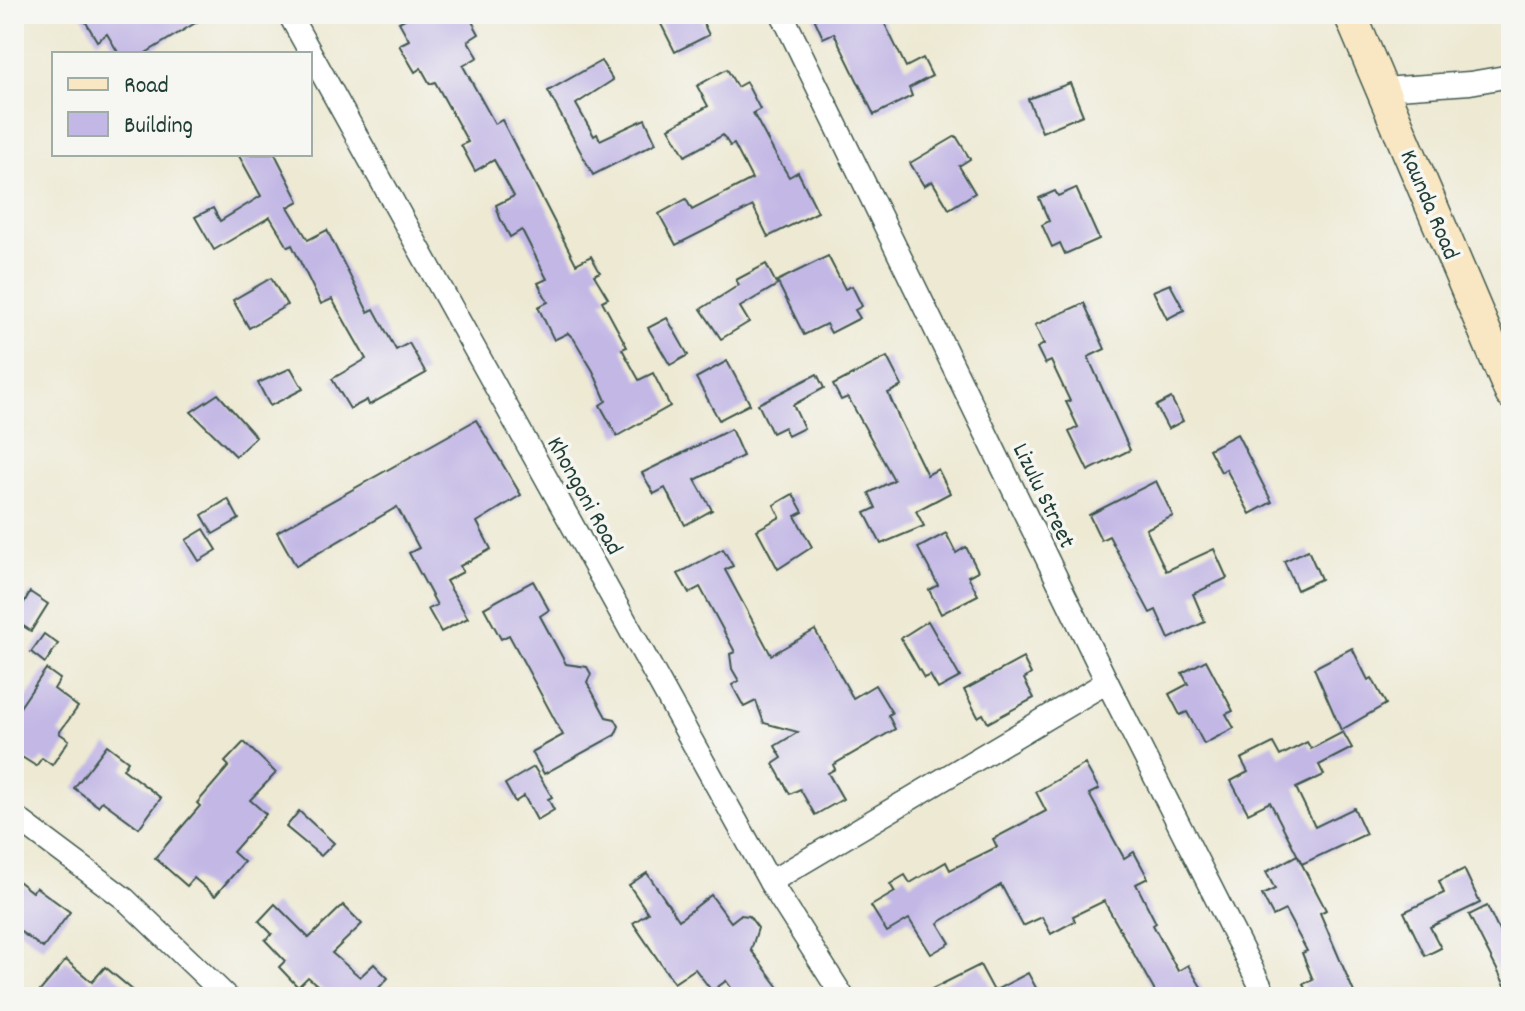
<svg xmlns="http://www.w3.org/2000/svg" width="1525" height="1011" font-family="Dekko,sans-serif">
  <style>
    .building { fill: #c2b7e5 }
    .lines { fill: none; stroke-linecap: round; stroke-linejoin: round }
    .street-casing { stroke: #3e574c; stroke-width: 25 }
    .secondary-casing { stroke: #3e574c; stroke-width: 35 }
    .street { stroke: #fff; stroke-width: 22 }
    .secondary { stroke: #f9e7c3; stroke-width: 32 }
    .labels { text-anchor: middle; stroke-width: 7; stroke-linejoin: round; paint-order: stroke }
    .street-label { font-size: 24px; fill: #1f3d34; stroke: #f6f6f2 }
  </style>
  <rect width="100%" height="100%" fill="#f6f6f2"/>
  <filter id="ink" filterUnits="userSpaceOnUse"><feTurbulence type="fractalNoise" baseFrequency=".0125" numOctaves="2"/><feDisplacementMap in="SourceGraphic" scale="16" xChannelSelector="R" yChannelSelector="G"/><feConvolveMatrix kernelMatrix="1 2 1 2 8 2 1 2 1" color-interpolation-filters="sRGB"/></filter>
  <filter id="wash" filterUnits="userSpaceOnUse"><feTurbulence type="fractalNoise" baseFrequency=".006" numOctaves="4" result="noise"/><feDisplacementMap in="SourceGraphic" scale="32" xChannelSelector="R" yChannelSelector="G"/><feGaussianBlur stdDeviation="1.8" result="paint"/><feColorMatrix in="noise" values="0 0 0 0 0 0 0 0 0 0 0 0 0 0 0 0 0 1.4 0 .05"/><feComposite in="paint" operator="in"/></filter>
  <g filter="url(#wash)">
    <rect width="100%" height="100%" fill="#ede9d3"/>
    <g id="blocks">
      <g class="building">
        <polygon points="81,14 210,14 144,54 119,54 107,34 97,41"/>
        <polygon points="414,14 468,14 479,34 468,41 478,57 463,66 495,124 502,120 576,264 591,256 600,272 594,275 608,298 602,301 627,347 622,349 639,380 653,373 670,406 617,436 600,405 606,401 593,371 574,339 568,333 554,340 538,307 548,302 538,283 547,279 522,230 510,237 500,218 496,205 514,196 494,160 475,171 461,145 468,142 435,82 430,84 421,68 415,72 399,45 409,40 399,22"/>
        <polygon points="656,14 699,14 709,35 675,52"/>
        <polygon points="824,14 880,14 906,67 923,58 932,76 909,88 912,96 874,115 834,33 823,38 814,18"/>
        <polygon points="601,61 613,80 576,104 594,136 597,134 600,140 645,119 656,143 593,175 548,91"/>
        <polygon points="727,69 737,87 746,82 760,109 753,113 773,150 789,177 798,172 818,212 768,237 753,206 676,245 659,214 686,199 692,210 752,179 734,144 730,146 723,135 685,156 669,128 708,106 697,86"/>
        <polygon points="1070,83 1083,115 1042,132 1028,99"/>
        <polygon points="956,136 970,159 959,166 975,193 949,209 932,181 924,186 910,163"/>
        <polygon points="238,154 275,154 299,201 288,207 308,240 327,230 368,312 374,309 396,350 409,343 426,373 369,405 367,400 350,409 332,379 366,359 332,299 321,304 292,245 288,247 270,217 214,250 195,217 213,208 220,221 261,196"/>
        <polygon points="1076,188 1099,239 1065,254 1060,243 1052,247 1042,225 1049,221 1039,198 1055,191 1058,196"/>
        <polygon points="828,256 845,289 852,286 862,306 855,310 860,318 831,333 826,324 804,335 777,281"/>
        <polygon points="766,264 777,285 740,307 749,322 721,339 701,309 739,285 736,280"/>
        <polygon points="271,278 287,305 249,328 233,300"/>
        <polygon points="1170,284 1184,310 1167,319 1153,291"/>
        <polygon points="1084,303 1105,349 1088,357 1130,450 1088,471 1069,432 1078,427 1066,402 1070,401 1051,361 1045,364 1037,348 1044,344 1035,325"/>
        <polygon points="667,318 688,355 670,365 648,328"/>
        <polygon points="887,357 902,386 888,393 898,416 927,475 938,469 950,493 916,511 924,526 881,544 865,513 876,508 869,493 894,480 848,397 841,400 833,385"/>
        <polygon points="727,361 750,404 719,420 696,378"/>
        <polygon points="291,368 303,389 270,406 258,383"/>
        <polygon points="817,374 824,388 793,405 804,428 788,436 784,427 772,433 758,404"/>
        <polygon points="218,394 256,437 236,456 191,412"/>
        <polygon points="1171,398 1183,421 1168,429 1156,406"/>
        <polygon points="476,420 521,495 477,522 491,549 460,566 463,572 446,581 468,618 441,632 428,609 437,605 409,553 419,548 397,507 296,566 277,532"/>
        <polygon points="731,429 743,456 695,480 712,510 685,525 665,488 654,494 642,473"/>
        <polygon points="1237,434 1272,502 1250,514 1226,469 1221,472 1209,449"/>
        <polygon points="1156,481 1173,516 1146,529 1166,571 1214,549 1227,578 1193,594 1205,622 1169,639 1156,610 1150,613 1109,536 1101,540 1089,515"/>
        <polygon points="793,494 803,512 795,516 812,547 778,569 757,530 780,517 774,505"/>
        <polygon points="228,499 239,519 213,534 202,515"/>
        <polygon points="204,529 217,550 199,561 186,540"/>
        <polygon points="946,533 956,553 966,547 978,571 968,576 978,595 941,614 929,590 938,585 918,548"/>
        <polygon points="723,549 733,566 725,570 771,655 815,630 853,698 875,685 892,713 888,715 895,729 833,765 835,769 828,773 843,799 815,815 800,789 790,794 773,764 782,758 775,746 798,732 764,723 756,701 744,707 732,685 739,681 732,669 730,654 735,652 700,587 689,593 678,574"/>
        <polygon points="1308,550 1321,579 1297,590 1284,561"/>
        <polygon points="533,581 549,610 540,616 566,664 587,667 591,674 587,682 606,717 615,719 619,726 615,735 544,774 532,752 563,735 509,635 501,639 484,608"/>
        <polygon points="30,592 48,604 31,631 14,620"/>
        <polygon points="928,621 960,677 938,689 930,675 924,678 901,638"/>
        <polygon points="44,634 58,644 45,663 31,652"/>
        <polygon points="1352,648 1368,680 1372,678 1386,704 1341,730 1314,668"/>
        <polygon points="1023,658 1031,674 1024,679 1034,698 988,723 983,714 978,717 964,690"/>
        <polygon points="1206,660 1233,711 1226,714 1234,728 1204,744 1187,712 1180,715 1169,694 1188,684 1182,673"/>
        <polygon points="46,669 60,679 54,689 78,707 59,733 69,740 52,765 42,758 36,766 14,752 14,716"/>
        <polygon points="1343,732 1352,748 1319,765 1324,775 1296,788 1315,827 1354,808 1366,834 1302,864 1270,802 1248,813 1231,781 1248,772 1241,759 1273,743 1280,756 1307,742 1311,749"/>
        <polygon points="244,742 276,773 250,800 266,814 233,852 244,862 215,896 194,878 187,886 155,858 200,806 197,803 229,766 225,762"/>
        <polygon points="107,745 128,761 123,769 161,798 139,828 102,801 98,806 74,788"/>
        <polygon points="1085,764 1099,789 1089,794 1124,858 1134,852 1148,878 1136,884 1156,923 1153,925 1178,971 1188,965 1207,997 1158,997 1104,901 1073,916 1075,921 1051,934 1042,917 1023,926 1001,885 938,923 950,943 931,954 909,919 887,932 871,906 895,892 890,884 905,875 910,883 946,862 950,870 997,847 993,839 1046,811 1036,792"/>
        <polygon points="534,767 552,797 548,799 554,810 537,820 524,796 515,802 505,784"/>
        <polygon points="299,811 334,843 321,856 286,827"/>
        <polygon points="1297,855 1326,910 1320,913 1356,997 1309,997 1303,984 1313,980 1302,953 1307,951 1285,910 1273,916 1262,895 1275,889 1266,872"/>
        <polygon points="1464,869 1480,903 1430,927 1441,948 1425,956 1404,912 1444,893 1439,881"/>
        <polygon points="647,873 679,920 711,895 731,922 740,915 749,916 758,928 751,950 786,997 738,997 726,981 712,991 695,969 674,983 633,923 648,913 629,885"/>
        <polygon points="14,878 32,892 36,887 70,912 43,948 14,927"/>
        <polygon points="275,904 309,938 343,905 362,924 332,953 360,977 374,964 388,978 376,991 383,997 331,997 308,977 298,987 279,967 285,961 265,940 272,934 259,921"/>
        <polygon points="1487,906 1511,956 1511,997 1469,915"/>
        <polygon points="66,960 92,982 105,967 141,997 35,997"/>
        <polygon points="980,965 994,991 1028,973 1041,997 916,997"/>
      </g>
    </g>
  </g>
  <g filter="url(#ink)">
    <use href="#blocks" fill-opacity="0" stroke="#3e574c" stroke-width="2"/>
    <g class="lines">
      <g class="street-casing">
        <g id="street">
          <polyline points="289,14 770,882 843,997"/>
          <polyline points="782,14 1107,682 1266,997"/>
          <polyline points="1382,89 1470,83 1511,76"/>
          <polyline points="14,816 125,899 227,997"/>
          <polyline points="770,882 1107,682"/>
        </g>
      </g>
      <g class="secondary-casing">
        <polyline id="secondary" points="1350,14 1511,393"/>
      </g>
      <use href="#street" class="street"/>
      <use href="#secondary" class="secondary"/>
    </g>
  </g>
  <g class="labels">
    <g class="street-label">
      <text transform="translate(1431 204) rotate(67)" y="8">Kaunda Road</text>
      <text transform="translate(586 495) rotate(61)" y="8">Khongoni Road</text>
      <text transform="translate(1045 495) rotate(64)" y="8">Lizulu Street</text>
    </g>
  </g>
  <rect width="1525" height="1011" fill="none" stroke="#f6f6f2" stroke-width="48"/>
  <rect x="52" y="52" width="260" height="104" fill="#f6f6f2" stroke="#a0aca6" stroke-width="2"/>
  <rect x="68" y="78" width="40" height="12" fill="#f9e7c3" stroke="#a0aca6" stroke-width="2"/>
  <text x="124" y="92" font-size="24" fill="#1f3d34">Road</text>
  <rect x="68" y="112" width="40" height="24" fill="#c2b7e5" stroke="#a0aca6" stroke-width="2"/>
  <text x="124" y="132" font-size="24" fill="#1f3d34">Building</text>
</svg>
